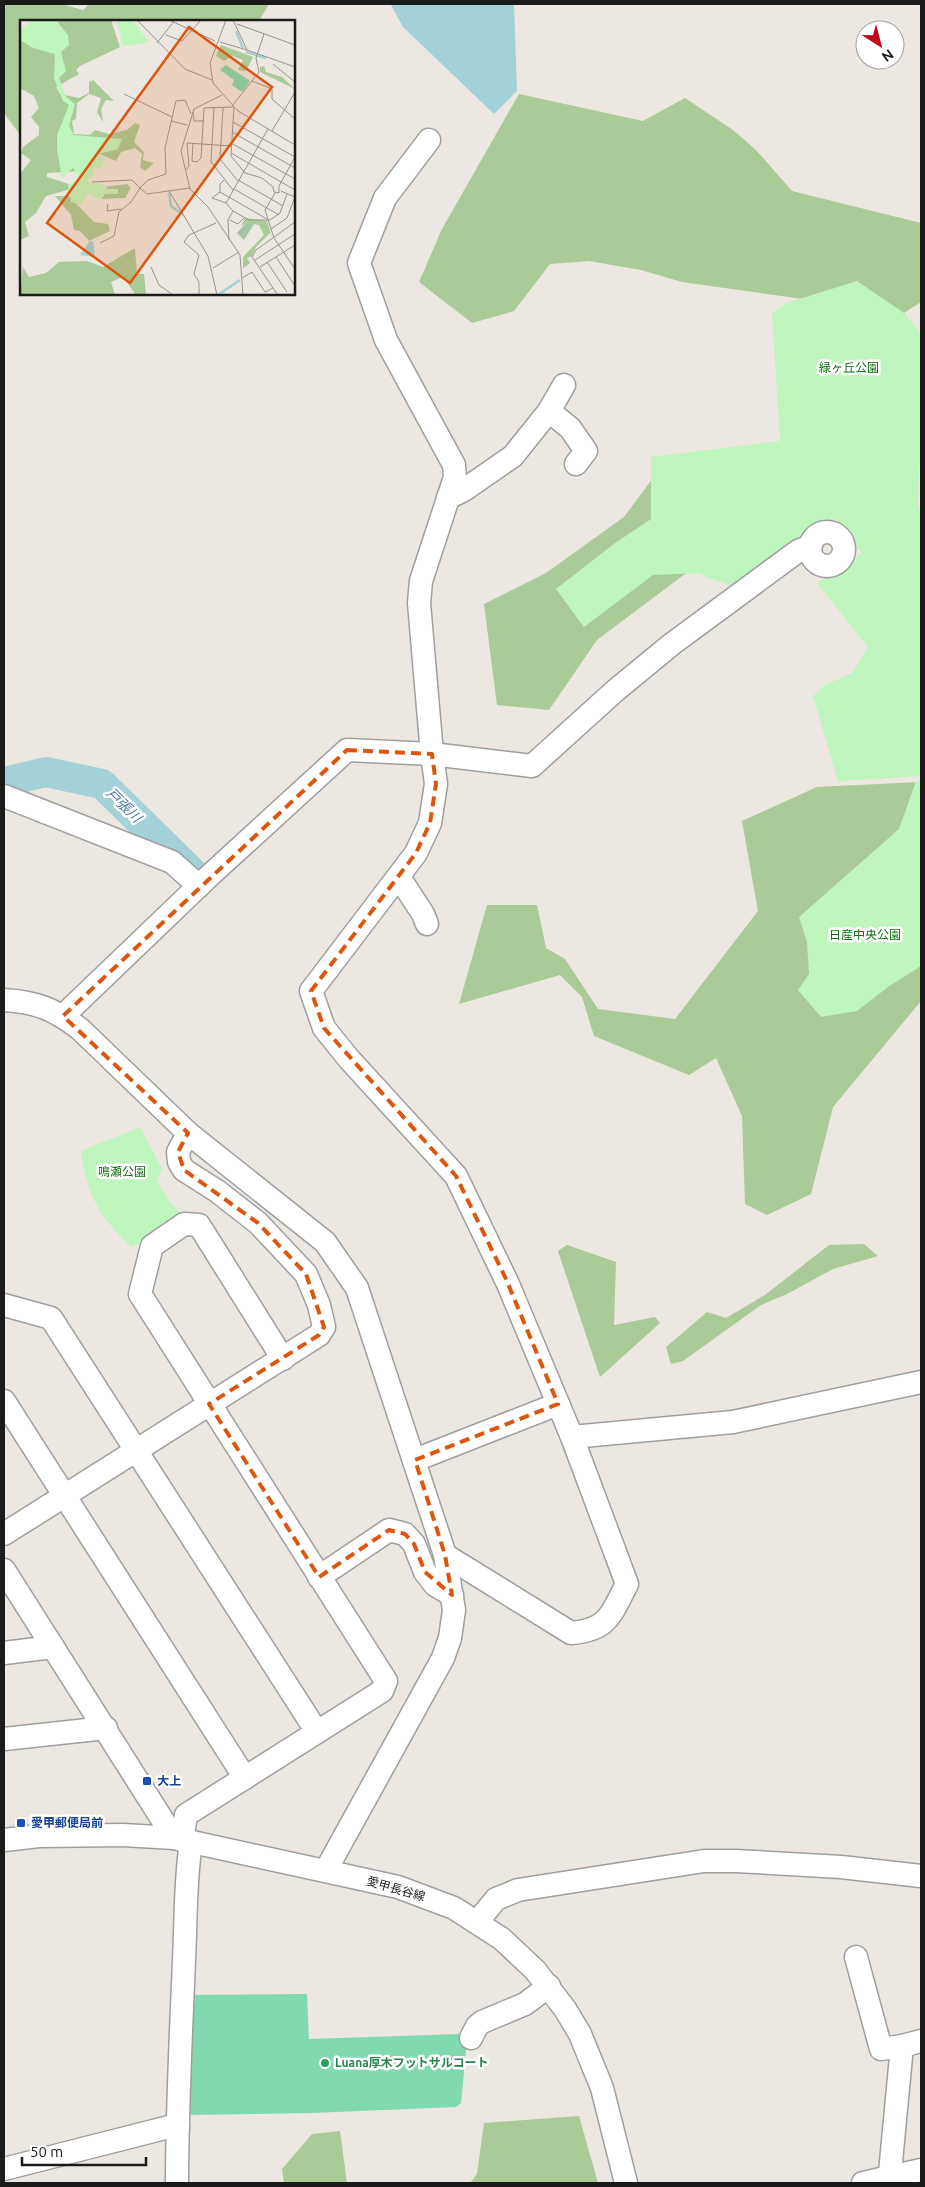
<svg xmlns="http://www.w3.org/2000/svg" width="925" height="2187" font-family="Ubuntu,'Noto Sans JP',sans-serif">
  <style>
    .forest { fill: #aaca97 }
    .park { fill: #bef6bd }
    .pitch { fill: #81d9af }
    .water { fill: #a2d1d8 }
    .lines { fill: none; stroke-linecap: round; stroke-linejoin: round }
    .river { stroke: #a2d1d8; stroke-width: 30 }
    .minor-casing { stroke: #9f9f9f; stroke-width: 25 }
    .minor { stroke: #fff; stroke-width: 22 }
    .marked { fill: none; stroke: #de560d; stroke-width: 4; stroke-dasharray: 10 6; stroke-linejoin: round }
    .transit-dot { fill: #1a4fb4; stroke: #fff; stroke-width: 2 }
    .leisure-dot { fill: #2e9e5b; stroke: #fff; stroke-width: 2 }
    .labels { text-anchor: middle; stroke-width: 5; stroke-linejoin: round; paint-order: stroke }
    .park-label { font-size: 12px; fill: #10720f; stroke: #fff }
    .transit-label { font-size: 12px; font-weight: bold; fill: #164399; stroke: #fff; text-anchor: start }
    .street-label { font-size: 12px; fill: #1b1b1b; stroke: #fff }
    .leisure-label { font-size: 12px; font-weight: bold; fill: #27864d; stroke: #fff; text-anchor: start }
    .water-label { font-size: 14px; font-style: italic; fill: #497a9e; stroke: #fff }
    .inset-river { fill: none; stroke: #a2d1d8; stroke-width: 2.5 }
    .inset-road { fill: none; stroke: #989591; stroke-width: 1 }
    .view { fill: #de560d; fill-opacity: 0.15; stroke: #de560d; stroke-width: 2.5 }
    .inset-edge { fill: none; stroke: #1b1b1b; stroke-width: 2.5 }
  </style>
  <rect width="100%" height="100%" fill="#ece7e0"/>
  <g class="forest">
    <polygon points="4,4 61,4 83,10 89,4 269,4 259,21 21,21 21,136 4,113"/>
    <polygon points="519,94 643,121 685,98 733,130 756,150 792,191 921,223 921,302 904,313 682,282 641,270 589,261 550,264 514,311 472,323 419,282 442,229"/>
    <polygon points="661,467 693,568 597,640 549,710 497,705 484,604 546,573 624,517"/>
    <polygon points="921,782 921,1001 833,1107 811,1194 767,1215 745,1204 742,1116 716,1058 689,1075 594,1036 582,997 560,975 459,1004 487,905 537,905 546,948 565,959 598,1009 675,1019 758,911 742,821 817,787"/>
    <polygon points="864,1244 878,1256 833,1269 787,1294 761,1305 683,1361 671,1364 666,1347 707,1312 726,1318 765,1295 829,1245"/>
    <polygon points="567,1245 616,1262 614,1325 655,1317 660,1323 600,1377 558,1251"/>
    <polygon points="579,2116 598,2183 470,2183 477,2174 484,2123"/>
    <polygon points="340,2131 347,2183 284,2183 282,2169 312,2134"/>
  </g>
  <g class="park">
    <polygon points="857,281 904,313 921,334 921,464 919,467 918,507 921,515 921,776 838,781 813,696 825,685 852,673 868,647 817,583 862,553 836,518 738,587 708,578 700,573 653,575 584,627 556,589 615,543 651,519 651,457 780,441 772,314 786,303"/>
    <polygon points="921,780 921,966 888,987 857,1011 821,1017 798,990 809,974 807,942 799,917 899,829 916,781"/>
    <path d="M 140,1127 L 162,1169 L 157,1181 L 170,1202 L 183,1216 L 132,1247 C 100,1218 87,1196 81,1151 Z"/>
  </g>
  <polygon class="pitch" points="307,1994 309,2039 460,2034 472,2035 466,2051 461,2103 456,2107 312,2113 189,2115 190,1995"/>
  <polygon class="water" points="395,4 514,4 517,91 494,114 403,27 391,5"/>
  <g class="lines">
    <polyline class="river" points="4,782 46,772 102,784 196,876"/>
    <g class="minor-casing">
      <g id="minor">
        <polyline points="429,140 385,198 359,263 386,340 454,465 455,477 421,581 419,603 432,754 532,766 616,690 672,644 798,551 811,546"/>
        <polyline points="549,411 564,385"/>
        <polyline points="448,498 464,490 513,456 549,411 570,428 586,451 576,464"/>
        <circle cx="827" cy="549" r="17"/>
        <polyline points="4,796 172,862 199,886"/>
        <polyline points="399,877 423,914 427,924"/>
        <path d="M 4,1000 C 37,1002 54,1009 80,1029 L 188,1133 L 325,1242 L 357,1288 L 445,1555 L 454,1610 L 450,1638 L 443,1658 L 326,1870"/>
        <path d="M 63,1016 L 207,878 L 347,750 L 432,754 L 436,784 L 430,823 L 416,853 L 311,991 L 324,1028 L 349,1059 L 456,1176 L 508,1284 L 572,1437 L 627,1584 C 611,1614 609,1630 571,1633 L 445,1555"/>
        <polyline points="4,1305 51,1318 317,1732"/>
        <polyline points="4,1401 245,1778"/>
        <polyline points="572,1437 733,1422 921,1382"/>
        <polyline points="415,1460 558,1404"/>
        <polyline points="4,1534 319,1335 324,1327 319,1305 306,1274 258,1223 217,1191 184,1170 179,1162 178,1152 188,1133"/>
        <polyline points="4,1570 174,1838"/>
        <polyline points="319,1577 389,1530 405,1534 414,1544 425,1572 435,1585 452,1595"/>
        <polyline points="4,1653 53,1647"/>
        <polyline points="4,1739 106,1728"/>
        <polyline points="4,1840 39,1836 123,1835 174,1838 398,1887 454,1908 502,1939 535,1970 565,2009 580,2034 602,2088 626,2183"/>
        <polyline points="182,1840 186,1815 382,1691 386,1681 140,1294 152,1246 184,1224 199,1225 283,1359"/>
        <polyline points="477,1922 496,1899 518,1890 704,1861 736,1861 841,1867 921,1876"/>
        <polyline points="856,1957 881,2049 902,2046"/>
        <polyline points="471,2038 477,2026 482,2022 525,2004 549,1986"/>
        <polyline points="4,2169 169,2127 178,2127"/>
        <path d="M 177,2183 C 177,2109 181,2034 184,1960 C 186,1920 185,1881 191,1842"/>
        <polyline points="863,2183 921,2170"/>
        <polyline points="889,2183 902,2046 921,2041"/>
      </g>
    </g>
    <use href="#minor" class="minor"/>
  </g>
  <path class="marked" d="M 347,750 L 432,754 L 436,784 L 430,823 L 416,853 L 311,991 L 324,1028 L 456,1176 L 506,1279 L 558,1404 L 415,1460 L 445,1555 L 452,1595 L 425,1572 L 414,1544 L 405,1534 L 389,1530 L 319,1577 L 209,1404 L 319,1335 L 324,1327 L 306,1274 L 258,1223 L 184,1170 L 178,1152 L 188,1133 L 63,1016 Z"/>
  <g class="transit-dot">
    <rect x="142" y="1776" width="10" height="10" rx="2.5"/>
    <rect x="16" y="1818" width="10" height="10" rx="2.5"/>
  </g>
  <circle class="leisure-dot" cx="325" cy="2063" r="5"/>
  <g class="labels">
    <g class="park-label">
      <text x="849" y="372">緑ヶ丘公園</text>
      <text x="865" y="939">日産中央公園</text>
      <text x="122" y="1176">鳴瀬公園</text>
    </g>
    <g class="transit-label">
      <text x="157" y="1785">大上</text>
      <text x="31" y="1827">愛甲郵便局前</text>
    </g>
    <g class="street-label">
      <text transform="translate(396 1889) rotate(16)" y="4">愛甲長谷線</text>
    </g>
    <g class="leisure-label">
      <text x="335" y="2067">Luana厚木フットサルコート</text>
    </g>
    <g class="water-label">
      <text transform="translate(124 805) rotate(44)" y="5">戸張川</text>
    </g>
  </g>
  <g transform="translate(20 20)">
    <rect width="275" height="275" fill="#ece7e0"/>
    <path d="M 23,0 L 91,0 L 100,27 L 60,46 L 56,50 L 59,54 L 36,67 L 40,74 L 59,78 L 69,73 L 69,62 L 73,60 L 94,81 L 86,80 L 81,89 L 83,102 L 77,92 L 81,78 L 69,74 L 57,83 L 56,99 L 52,101 L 54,114 L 70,115 L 75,110 L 89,114 L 107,110 L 115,103 L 120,105 L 114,122 L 124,132 L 123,140 L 134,143 L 125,151 L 120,147 L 122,134 L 115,128 L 101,132 L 96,141 L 75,132 L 56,135 L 61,151 L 27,153 L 27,157 L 55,166 L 54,168 L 26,176 L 16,193 L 5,202 L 9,216 L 0,220 L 0,154 L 11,140 L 1,133 L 3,127 L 19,115 L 19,107 L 11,97 L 19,88 L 14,76 L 0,68 L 0,18 ZM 201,25 L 233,37 L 226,51 L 218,50 L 223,40 L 213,36 L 204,41 L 196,36 ZM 244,46 L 246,52 L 262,57 L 275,69 L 240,52 L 240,47 ZM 107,164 L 111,168 L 105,178 L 81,179 L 84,167 ZM 35,176 L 49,176 L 74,202 L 88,204 L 90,211 L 69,221 L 60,211 L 54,210 L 51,195 ZM 225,198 L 247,201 L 252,217 L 250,213 L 236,227 L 232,236 L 227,238 L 230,243 L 223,248 L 223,237 L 244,215 L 239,205 L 226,203 L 221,206 ZM 115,228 L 117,254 L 124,254 L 126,275 L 116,275 L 103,257 L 91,262 L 95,275 L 0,275 L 3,247 L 9,257 L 26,253 L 39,242 L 67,241 L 83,247 Z" fill="#aaca97"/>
    <path d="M 226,203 L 234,204 L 224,220 L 217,213 Z" fill="#a3c4a5"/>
    <path d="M 14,0 L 36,0 L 48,15 L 49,25 L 41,32 L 46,51 L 39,58 L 46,77 L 55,84 L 49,106 L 54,115 L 102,119 L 98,129 L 78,134 L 85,139 L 82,148 L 74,149 L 74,158 L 68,158 L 69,163 L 82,163 L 88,169 L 98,169 L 98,174 L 85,174 L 81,180 L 68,173 L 61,185 L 51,182 L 48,165 L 60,159 L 53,148 L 42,158 L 37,129 L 37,115 L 49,85 L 43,81 L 34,58 L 35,34 L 13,28 L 0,20 L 0,11 ZM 112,0 L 129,22 L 103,26 L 97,1 Z" fill="#bef6bd"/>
    <path d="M 206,45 L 230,61 L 222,72 L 212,65 L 214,60 L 200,50 Z" fill="#81d9af"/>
    <path d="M 73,221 L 75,237 L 60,235 L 69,222 Z" fill="#a2d1d8"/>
    <path class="inset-river" d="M 216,11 L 223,28M 226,32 L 246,38M 149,173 L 151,186 L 163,195M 198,275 L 220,260"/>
    <path class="inset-road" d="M 117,0 L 165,49 L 192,60M 149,0 L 195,21M 206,0 L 190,43 L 193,63 L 218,91 L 275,125M 213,0 L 227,30 L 275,47M 217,4 L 275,25M 146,15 L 162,21 L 181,0M 200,22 L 227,30M 137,23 L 155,0M 253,44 L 275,62M 232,61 L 252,69 L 252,79 L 275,99M 104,74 L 152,97M 202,75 L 174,89 L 161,131 L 170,169 L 188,187 L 220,235 L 223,275M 212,86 L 239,52 L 236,38 L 244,14M 194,87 L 191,142 L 213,170M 203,88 L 200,139 L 218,161M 173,92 L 174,101 L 184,101M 151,101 L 167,105M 213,102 L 275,137 L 259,166 L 259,173 L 254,172 L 253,167 L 242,158 L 225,153 L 211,136 L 213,102 L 214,87M 252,111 L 275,72M 212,112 L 275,148M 173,123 L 172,141 L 177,142 L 181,138 L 184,88 L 213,87M 211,123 L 275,159M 211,133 L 275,170M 166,150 L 169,146 L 167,123 L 211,126M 205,159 L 200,164 L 200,172 L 247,199M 218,160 L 263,186M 72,162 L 112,160 L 120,168 L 111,182 L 99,192 L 94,216 L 80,223M 170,168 L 127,174 L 120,168 L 128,160 L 146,154 L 145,128 L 156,81 L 165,80 L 171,94M 214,169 L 259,195M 149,171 L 188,236 L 197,275M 261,171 L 275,177M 200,172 L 192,178 L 206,183M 255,173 L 245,190 L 254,218 L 275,249M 206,183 L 248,109M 206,183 L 213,191 L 208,200 L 209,220M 88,184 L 87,191 L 101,189M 213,191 L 229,200 L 250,200 L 260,193 L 267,174M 210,200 L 218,204 L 225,197M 251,209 L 267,198 L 275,177M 256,237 L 275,266M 235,240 L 275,214M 247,242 L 267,272M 131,247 L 139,265 L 153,275M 240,247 L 275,225M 193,248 L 219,232M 222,258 L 232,252 L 245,272 L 253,268 L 258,275M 253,268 L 232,237 L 236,230 L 275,202M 179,275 L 179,262 L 174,254 L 179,235 L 164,222 L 169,215 L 196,203"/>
    <path class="view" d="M 169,7 L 252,67 L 110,263 L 27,203 Z"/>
    <rect width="275" height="275" class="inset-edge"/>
  </g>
  <rect width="925" height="2187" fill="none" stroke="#1b1b1b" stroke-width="10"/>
  <g transform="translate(880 45) rotate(144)"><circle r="24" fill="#ffffff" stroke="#a4a4a4"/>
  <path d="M0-4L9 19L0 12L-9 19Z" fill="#bd0918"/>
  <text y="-8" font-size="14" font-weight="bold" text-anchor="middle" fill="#1b1b1b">N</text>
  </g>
  <path d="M22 2157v8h124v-8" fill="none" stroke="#1b1b1b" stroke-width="2.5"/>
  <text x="30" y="2157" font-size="15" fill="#1b1b1b" stroke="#ffffff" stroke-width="4" paint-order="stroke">50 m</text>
</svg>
